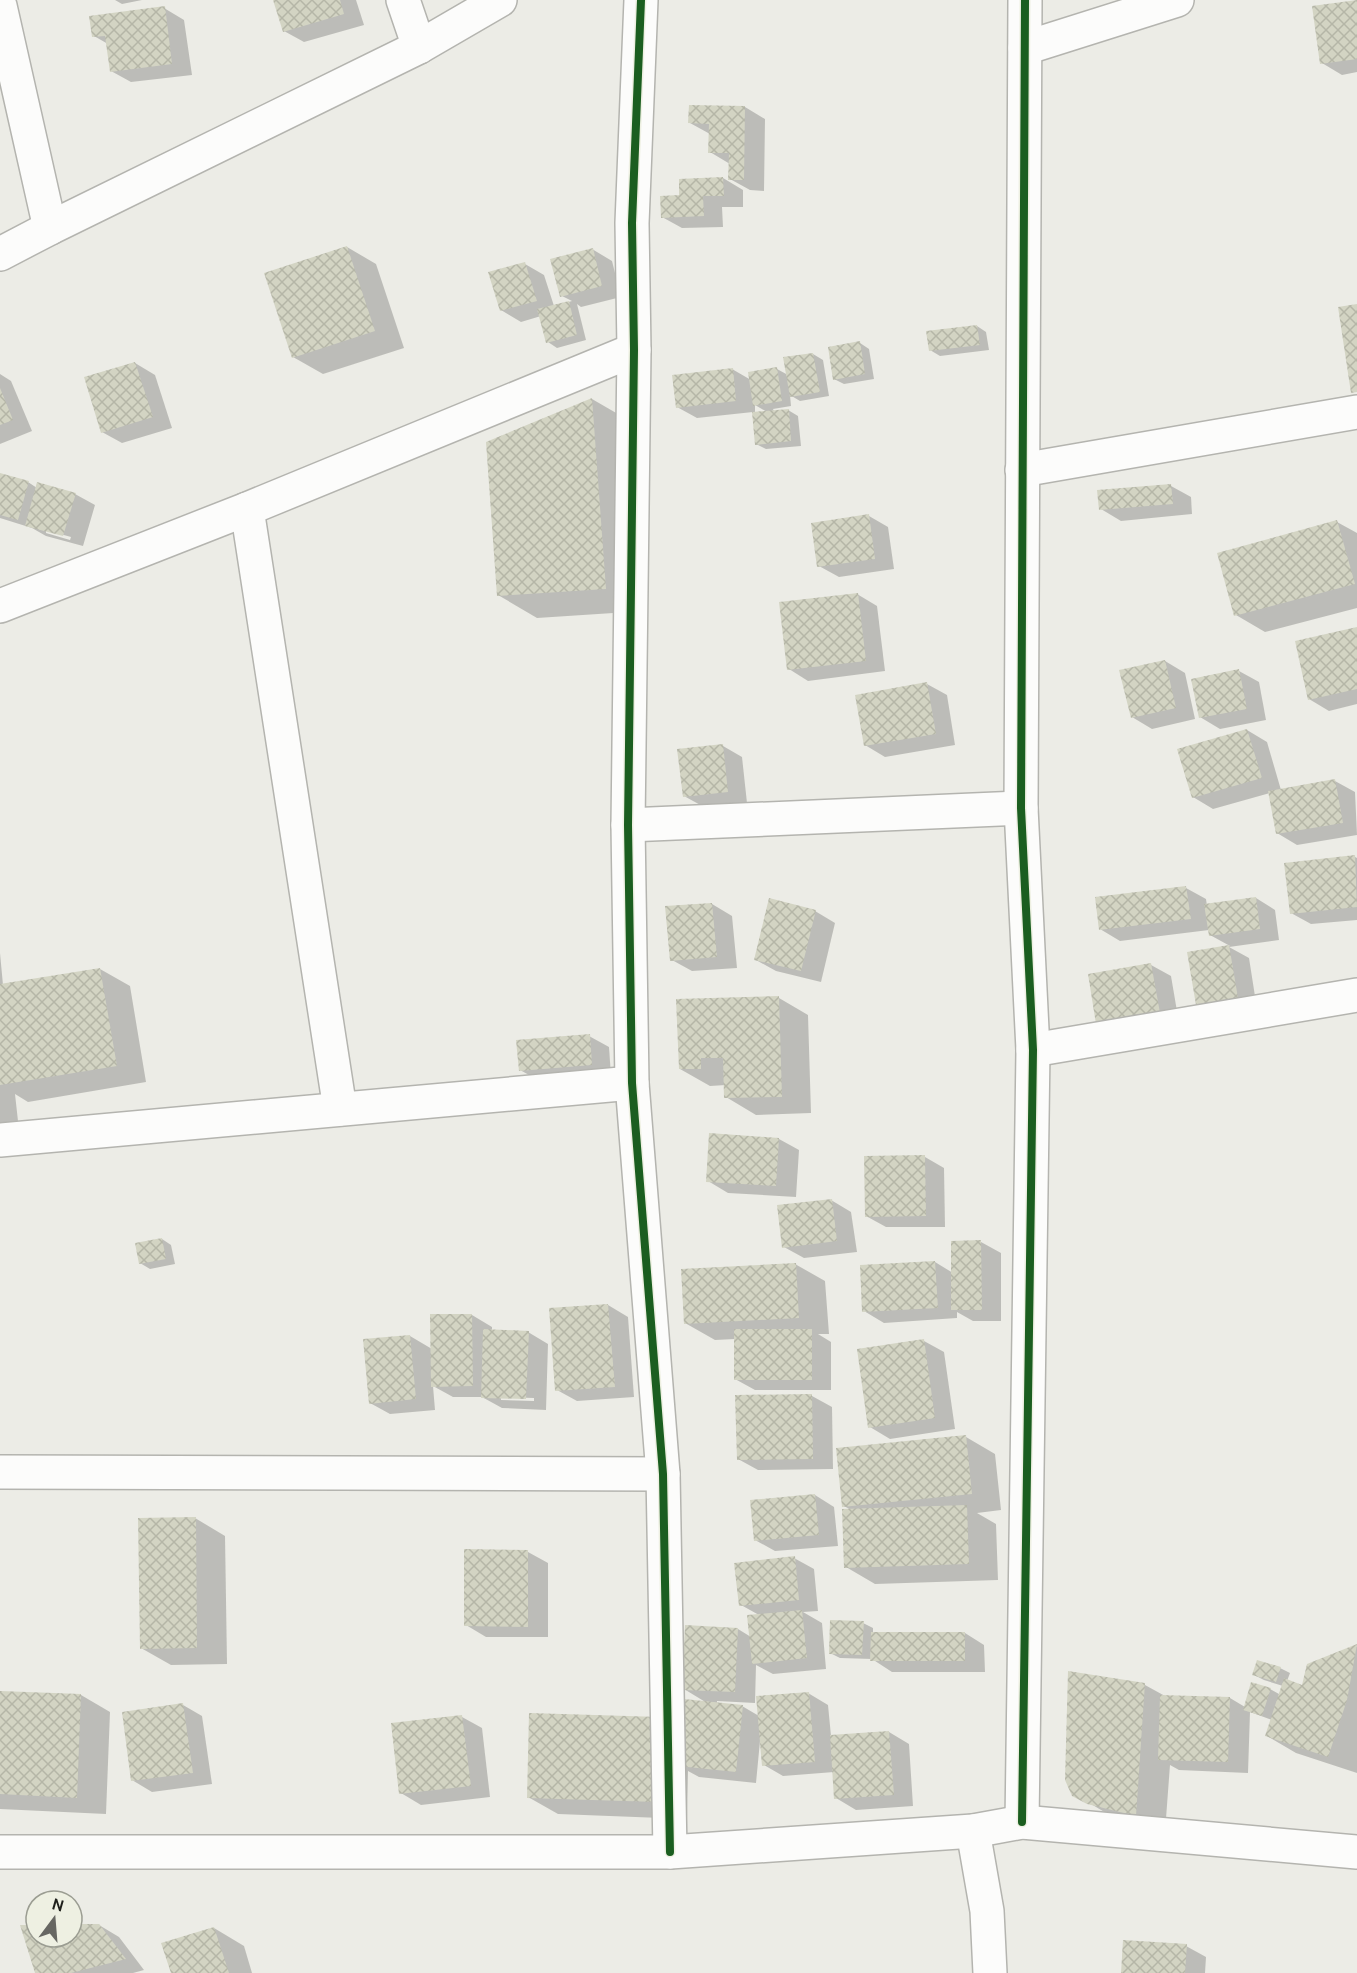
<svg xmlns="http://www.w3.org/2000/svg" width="1357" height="1973" font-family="Cabin,sans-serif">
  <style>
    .shadow { fill: #0003; fill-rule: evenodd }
    .building { fill: url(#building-cross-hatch) }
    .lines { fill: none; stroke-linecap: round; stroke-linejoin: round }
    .minor-casing { stroke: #b4b4af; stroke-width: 36 }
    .minor { stroke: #fcfcfb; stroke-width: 33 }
    .cycleway-casing { stroke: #eef0e2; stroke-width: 11 }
    .cycleway { stroke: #1b5e20; stroke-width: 8 }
  </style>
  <defs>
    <pattern id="building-cross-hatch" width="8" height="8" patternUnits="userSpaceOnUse" patternTransform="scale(1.5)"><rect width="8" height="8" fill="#d3d4c3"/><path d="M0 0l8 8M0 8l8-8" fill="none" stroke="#b5b6a7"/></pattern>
  </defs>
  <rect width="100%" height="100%" fill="#ecece6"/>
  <g class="shadow">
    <polygon points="115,0 142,0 122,4"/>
    <polygon points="275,0 356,0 364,25 304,42 284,31"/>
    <polygon points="1357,1 1357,72 1342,75 1322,63"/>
    <polygon points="164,8 184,20 192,75 131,82 111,71 108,44 94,36"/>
    <polygon points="745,107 765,119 764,191 750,190 730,179 730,164 710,152 710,134 690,123"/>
    <polygon points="723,178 743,190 743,207 722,207 723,227 682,228 662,217 681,197"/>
    <polygon points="347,247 376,264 404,348 323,374 293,357"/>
    <polygon points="592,249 612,261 621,297 581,307 577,304 586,340 557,348 548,342 541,316 521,322 501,310 525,264 544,275 554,306 572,301 562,296"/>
    <polygon points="977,326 986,332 989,350 940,356 930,350"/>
    <polygon points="860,343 869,349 874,379 844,384 834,379"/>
    <path d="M 813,354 L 823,360 L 829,396 L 800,401 L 790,395 L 791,406 L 773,409 L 774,411 L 788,410 L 798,416 L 801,446 L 766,449 L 756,444 L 753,412 L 697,418 L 677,407 L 732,369 L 751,380 L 777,369 L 788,375 ZM 755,405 L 767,412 L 755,413 Z"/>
    <polygon points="135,363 155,375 172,428 122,443 102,432"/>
    <polygon points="0,374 11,381 32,431 0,444"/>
    <polygon points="592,399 630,421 644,611 537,618 498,595"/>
    <path d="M 0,475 L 28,482 L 37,488 L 75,494 L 95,505 L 83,546 L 46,536 L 32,528 L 0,518 ZM 46,530 L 71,537 L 70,540 L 46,533 Z"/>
    <polygon points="1171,486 1191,497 1192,514 1121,521 1101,509"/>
    <polygon points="869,516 888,527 894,569 839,577 819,566"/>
    <polygon points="1337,522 1357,533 1357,608 1265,632 1236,615"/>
    <polygon points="857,594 877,606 885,671 808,681 789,669"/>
    <polygon points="1357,628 1357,704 1329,711 1309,699"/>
    <polygon points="1165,661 1185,673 1195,719 1152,729 1132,717"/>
    <polygon points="1239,671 1259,682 1266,720 1220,729 1200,717"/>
    <polygon points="927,684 947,695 955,745 885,757 865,745"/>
    <polygon points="1247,730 1267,742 1281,790 1335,781 1355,792 1357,835 1297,845 1277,833 1270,793 1213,809 1193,797"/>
    <polygon points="723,746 742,757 747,803 704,807 684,796"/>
    <polygon points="1355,857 1357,858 1357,920 1311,924 1291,913"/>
    <polygon points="1186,888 1206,899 1207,906 1256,898 1275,910 1279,940 1229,947 1249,958 1257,1009 1217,1015 1197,1004 1189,953 1230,946 1210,935 1209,930 1120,941 1100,929"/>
    <polygon points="712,904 732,916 737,968 692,971 672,960"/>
    <polygon points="815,911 835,923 821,982 776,971 756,960"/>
    <polygon points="0,953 3,985 100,969 130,986 146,1082 28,1102 15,1094 19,1130 0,1131"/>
    <polygon points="1151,965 1171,976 1179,1023 1118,1034"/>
    <polygon points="779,998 808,1015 811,1113 756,1115 726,1097 726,1085 710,1086 680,1069"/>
    <polygon points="589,1036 609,1047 611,1076 540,1081 520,1070"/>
    <polygon points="779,1139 799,1150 796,1197 728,1193 708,1181"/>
    <polygon points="925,1157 944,1168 945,1227 886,1227 866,1216"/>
    <polygon points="831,1200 851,1212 857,1252 804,1258 784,1247"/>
    <polygon points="162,1239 171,1245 175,1264 150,1269 140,1263"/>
    <polygon points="981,1242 1001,1253 1001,1321 973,1321 957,1312 957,1318 884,1323 864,1311 935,1262 953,1273"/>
    <polygon points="795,1264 825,1281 829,1334 818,1334 831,1342 831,1390 755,1390 735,1379 735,1339 715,1340 685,1323"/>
    <polygon points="608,1305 628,1317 634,1397 577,1401 557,1390"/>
    <path d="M 472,1315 L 492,1327 L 492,1331 L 528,1332 L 548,1344 L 546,1410 L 502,1408 L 482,1397 L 453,1397 L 433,1386 L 435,1410 L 390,1414 L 370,1403 L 410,1336 L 432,1349 ZM 501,1397 L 534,1398 L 534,1401 L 501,1400 Z"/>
    <polygon points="924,1341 944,1352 955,1429 890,1439 870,1427"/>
    <polygon points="812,1396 832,1407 833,1469 758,1470 738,1459"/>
    <polygon points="966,1437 995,1454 1001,1510 977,1513 996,1524 998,1580 875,1584 846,1567 851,1510 844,1506"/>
    <polygon points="815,1495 834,1507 838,1546 775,1551 755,1540"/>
    <polygon points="195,1518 225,1536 227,1664 171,1665 141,1648"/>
    <polygon points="528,1552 548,1563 548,1637 486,1637 466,1625"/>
    <polygon points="794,1558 814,1569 818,1611 803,1612 822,1623 826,1669 773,1674 756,1665 755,1703 717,1701 717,1704 742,1706 759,1716 808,1693 828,1705 831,1736 889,1732 909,1744 913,1806 856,1810 836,1798 834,1772 783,1776 764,1765 761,1741 760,1741 756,1783 699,1777 688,1771 687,1819 558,1814 528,1797 660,1719 707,1703 684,1689 738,1629 751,1637 759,1615 741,1605"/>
    <polygon points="863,1623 873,1628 873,1633 965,1633 984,1645 985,1672 892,1672 872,1659 840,1658 830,1653"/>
    <polygon points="1357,1646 1357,1773 1296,1753 1267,1736 1272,1720 1250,1712 1248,1773 1179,1770 1170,1765 1165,1832 1118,1820 1074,1794 1145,1685 1165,1696 1230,1698 1245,1707 1270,1689 1279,1694 1283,1686 1264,1680 1254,1675 1280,1668 1290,1673 1287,1681 1303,1687"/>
    <polygon points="0,1692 81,1695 110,1712 106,1814 0,1809"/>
    <polygon points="183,1705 202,1716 212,1784 152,1792 132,1780"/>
    <polygon points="462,1717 482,1728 490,1797 421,1805 401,1793"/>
    <polygon points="99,1925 119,1937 144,1970 133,1973 37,1973 22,1926 36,1926 36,1937 72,1937 72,1926"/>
    <polygon points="214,1928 244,1946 252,1973 172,1973"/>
    <polygon points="1186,1946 1206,1957 1205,1973 1123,1973"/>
  </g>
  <g class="building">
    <polygon points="273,0 340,0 344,14 283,32"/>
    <polygon points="1357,0 1357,59 1320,64 1312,6"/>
    <polygon points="165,6 172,64 110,72 105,36 92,37 89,16"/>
    <polygon points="689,105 745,106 744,180 728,180 729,153 708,153 709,124 688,123"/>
    <polygon points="723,177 724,196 703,196 704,216 661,218 660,196 679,195 679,179"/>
    <polygon points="347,246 375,331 292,358 264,273"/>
    <polygon points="593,248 602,286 560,297 550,259"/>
    <polygon points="525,262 537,301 500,311 488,272"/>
    <polygon points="569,301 577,335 546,343 537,309"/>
    <polygon points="1357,304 1357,392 1351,393 1338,307"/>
    <polygon points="977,325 980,345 929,351 926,331"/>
    <polygon points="860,341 865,374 833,380 828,347"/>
    <polygon points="813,353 820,392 790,397 783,357"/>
    <polygon points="135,362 153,417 101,433 84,377"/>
    <polygon points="777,367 782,401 753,406 748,372"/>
    <polygon points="733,368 736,401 676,408 672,375"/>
    <polygon points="0,388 13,420 0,425"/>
    <polygon points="592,398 606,589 497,596 486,442"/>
    <polygon points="789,409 791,441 755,445 752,412"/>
    <polygon points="0,473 29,481 18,520 0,515"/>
    <polygon points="37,482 76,493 63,536 25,526"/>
    <polygon points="1171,484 1173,504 1099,510 1097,490"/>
    <polygon points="869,514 875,559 817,567 811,523"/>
    <polygon points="1337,520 1355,584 1234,616 1217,553"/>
    <polygon points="858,593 866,661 787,670 779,602"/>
    <polygon points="1357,627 1357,689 1308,700 1295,641"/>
    <polygon points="1165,660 1176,708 1131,718 1119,670"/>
    <polygon points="1239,669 1247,709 1199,718 1191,679"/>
    <polygon points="927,682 936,734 864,746 855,695"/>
    <polygon points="1247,729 1262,778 1192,798 1177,749"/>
    <polygon points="723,744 728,792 683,797 677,749"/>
    <polygon points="1335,779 1343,823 1276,834 1268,791"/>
    <polygon points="1355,855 1357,907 1290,914 1284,863"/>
    <polygon points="1186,886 1191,919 1099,930 1095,897"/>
    <polygon points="1256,897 1260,929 1209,936 1204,904"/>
    <polygon points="769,898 816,910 801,971 754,960"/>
    <polygon points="712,903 717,957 670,961 665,906"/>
    <polygon points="1229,945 1238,998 1196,1005 1187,952"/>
    <polygon points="1151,963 1160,1013 1096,1024 1088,974"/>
    <polygon points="100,968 117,1066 0,1085 0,984"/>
    <polygon points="779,996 782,1097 724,1098 723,1058 701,1058 701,1069 679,1069 676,999"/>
    <polygon points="590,1034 592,1065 519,1071 516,1040"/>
    <polygon points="709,1133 779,1138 776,1186 706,1182"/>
    <polygon points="925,1155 926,1216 865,1217 864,1156"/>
    <polygon points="832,1199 837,1241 782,1248 777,1205"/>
    <polygon points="162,1238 166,1259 139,1264 135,1243"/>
    <polygon points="981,1240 982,1310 951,1310 951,1241"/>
    <polygon points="935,1261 938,1308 862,1312 860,1265"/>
    <polygon points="796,1263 799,1318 684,1324 681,1269"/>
    <polygon points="608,1304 615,1387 555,1391 549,1308"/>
    <polygon points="430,1314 472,1314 473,1386 431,1387"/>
    <polygon points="483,1329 529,1331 526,1399 481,1398"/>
    <rect x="734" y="1329" width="78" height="51"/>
    <polygon points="410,1335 416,1399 369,1404 363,1339"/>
    <polygon points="924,1339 935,1418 868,1428 857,1349"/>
    <polygon points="812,1394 813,1459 737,1460 735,1395"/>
    <polygon points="966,1435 972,1494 842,1507 836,1448"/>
    <polygon points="815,1494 819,1535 754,1541 750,1500"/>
    <polygon points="967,1505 969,1564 844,1568 842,1509"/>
    <polygon points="196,1517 197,1648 140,1649 138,1518"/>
    <polygon points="464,1549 528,1550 528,1627 464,1626"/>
    <polygon points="795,1556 799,1600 739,1606 734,1563"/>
    <polygon points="802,1610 807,1658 752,1664 747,1615"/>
    <polygon points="830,1620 864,1621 862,1655 829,1654"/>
    <polygon points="685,1625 738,1628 735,1692 682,1690"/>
    <polygon points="871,1632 965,1632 965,1661 870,1661"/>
    <polygon points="1357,1644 1347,1700 1328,1757 1265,1736 1284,1678 1302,1685 1307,1664"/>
    <polygon points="1257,1660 1281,1667 1276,1682 1252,1675"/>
    <polygon points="1068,1671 1145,1683 1136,1816 1087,1804 1072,1796 1065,1780"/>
    <polygon points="1251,1682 1271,1688 1262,1716 1243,1710"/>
    <polygon points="0,1691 81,1694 77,1798 0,1794"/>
    <polygon points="809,1692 815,1762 762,1766 756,1696"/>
    <polygon points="1160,1695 1230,1697 1228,1762 1158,1760"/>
    <polygon points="684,1699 743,1705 736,1772 678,1766"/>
    <polygon points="183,1703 193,1773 131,1781 122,1712"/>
    <polygon points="529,1713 660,1717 657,1802 527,1798"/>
    <polygon points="462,1715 471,1786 399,1794 391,1723"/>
    <polygon points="889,1731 894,1795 834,1799 830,1735"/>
    <polygon points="72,1924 99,1924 126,1959 71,1973 35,1973 20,1925 36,1925 36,1937 72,1937"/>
    <polygon points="214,1927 229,1973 171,1973 161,1943"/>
    <polygon points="1123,1940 1187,1944 1185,1973 1121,1973"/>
  </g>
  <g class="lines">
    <g class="minor-casing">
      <g id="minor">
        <polyline points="403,0 419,47"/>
        <polyline points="641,0 632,223 634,350 628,825 632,1083 663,1474 670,1852"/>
        <polyline points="0,6 50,228"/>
        <polyline points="1025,48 1177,0"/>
        <polyline points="0,254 50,228 419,47 500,0"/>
        <polyline points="1022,470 1357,412"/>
        <polyline points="247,509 340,1109"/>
        <polyline points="0,606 247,509 634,350"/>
        <polyline points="628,825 1021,808"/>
        <polyline points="1033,1050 1357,995"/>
        <polyline points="0,1140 632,1083"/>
        <polyline points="0,1472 663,1474"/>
        <polyline points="1022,1822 1033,1050 1021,808 1025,0"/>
        <polyline points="973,1831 987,1911 990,1973"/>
        <polyline points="0,1852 670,1852 973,1831 1022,1822 1357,1852"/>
      </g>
    </g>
    <use href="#minor" class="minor"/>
    <g class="cycleway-casing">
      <g id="cycleway">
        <polyline points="641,0 632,223 634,350 628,825 632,1083 663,1474 670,1852"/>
        <polyline points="1022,1822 1033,1050 1021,808 1025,0"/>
      </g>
    </g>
    <use href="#cycleway" class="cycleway"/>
  </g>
  <g transform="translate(54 1919) rotate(16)"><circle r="28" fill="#eef0e2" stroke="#9b9d92" stroke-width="1.5"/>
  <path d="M0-4.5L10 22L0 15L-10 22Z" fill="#676762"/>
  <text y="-9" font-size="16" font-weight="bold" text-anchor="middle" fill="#1f201b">N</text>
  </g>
</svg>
